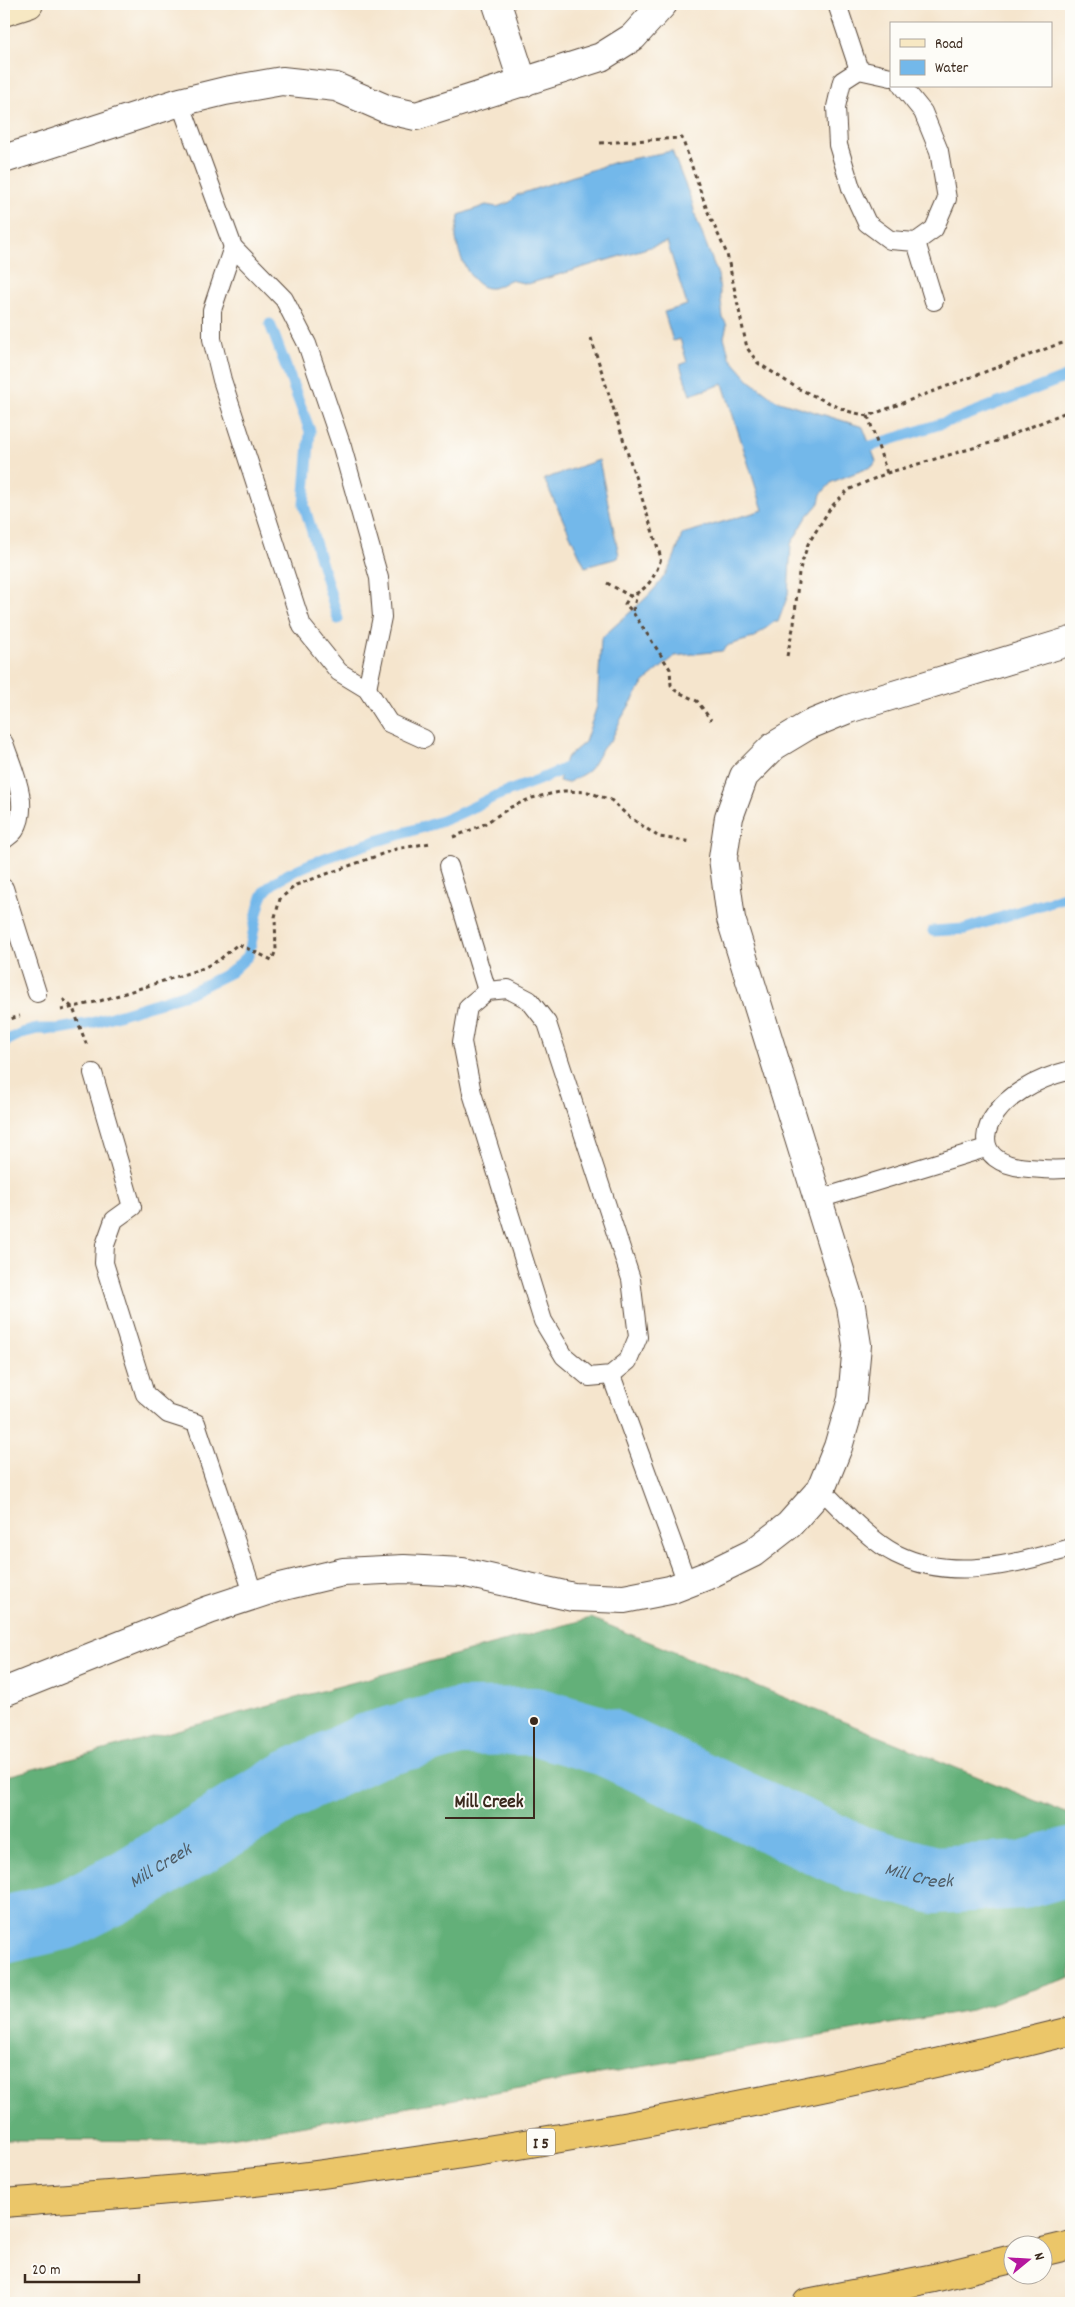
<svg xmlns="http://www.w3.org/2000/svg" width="1075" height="2307" font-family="Dekko,sans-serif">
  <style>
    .forest { fill: #64b079; stroke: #506d4c }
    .water { fill: #73b8ea; stroke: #577184 }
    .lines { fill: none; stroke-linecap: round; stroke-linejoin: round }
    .stream { stroke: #73b8ea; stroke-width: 11 }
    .river { stroke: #73b8ea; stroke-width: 68 }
    .lane-casing { stroke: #574638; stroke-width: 20 }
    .street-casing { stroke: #574638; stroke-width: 30 }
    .secondary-casing { stroke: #574638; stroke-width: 30 }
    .highway-casing { stroke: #574638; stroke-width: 30 }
    .path { stroke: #574638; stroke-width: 3; stroke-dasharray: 4 4; stroke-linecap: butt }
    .lane { stroke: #fff; stroke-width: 18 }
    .street { stroke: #fff; stroke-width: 28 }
    .secondary { stroke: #f7e8c3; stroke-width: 28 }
    .highway { stroke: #ebc669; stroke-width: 28 }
    .labels { text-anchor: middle; stroke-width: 4; stroke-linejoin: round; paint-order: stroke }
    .shield { fill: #fdfcf7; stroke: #75695f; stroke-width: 1 }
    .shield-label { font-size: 16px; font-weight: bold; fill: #3b2a1e }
    .water-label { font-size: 19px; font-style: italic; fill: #4f5c65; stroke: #fdfcf7 }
    .leader { fill: none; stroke: #3b2a1e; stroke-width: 2 }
    .callout-dot { fill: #3b2a1e; stroke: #fdfcf7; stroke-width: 2 }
    .callout-label { font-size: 19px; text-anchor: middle; font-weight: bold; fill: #3b2a1e; stroke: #fdfcf7; stroke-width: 4; stroke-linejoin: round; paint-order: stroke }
  </style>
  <rect width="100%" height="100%" fill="#fdfcf7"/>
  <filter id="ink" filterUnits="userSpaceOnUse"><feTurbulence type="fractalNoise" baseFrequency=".02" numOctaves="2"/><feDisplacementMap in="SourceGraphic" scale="10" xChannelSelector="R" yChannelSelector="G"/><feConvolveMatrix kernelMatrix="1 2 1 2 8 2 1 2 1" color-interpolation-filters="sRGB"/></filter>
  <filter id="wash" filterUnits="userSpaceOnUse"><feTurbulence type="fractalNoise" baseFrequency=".0096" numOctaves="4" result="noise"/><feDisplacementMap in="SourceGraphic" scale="20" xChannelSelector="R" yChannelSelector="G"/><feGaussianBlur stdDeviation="1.12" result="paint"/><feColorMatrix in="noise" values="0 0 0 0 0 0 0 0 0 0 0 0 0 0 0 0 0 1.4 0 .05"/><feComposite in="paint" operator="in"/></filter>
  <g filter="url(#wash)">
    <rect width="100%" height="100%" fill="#f5e5cd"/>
    <polygon class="forest" points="591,1618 1071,1815 1071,1977 971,2010 212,2141 4,2140 4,1777"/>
    <g class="water">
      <path d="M 672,151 L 692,202 L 696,218 L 718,275 L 723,318 L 727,325 L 724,337 L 730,358 L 749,380 L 776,400 L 863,427 L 876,461 L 873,466 L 832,482 L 821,494 L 819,503 L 807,517 L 791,544 L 788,595 L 778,622 L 774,622 L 753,638 L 729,645 L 722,651 L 675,656 L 644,682 L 621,719 L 611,741 C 600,747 597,761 589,770 C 583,775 574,779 567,783 L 559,781 L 566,758 L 585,742 L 597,706 L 601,639 C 639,601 667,591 682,534 L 763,510 L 723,384 L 690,395 L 680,365 L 687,362 L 680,339 L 673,341 L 664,312 L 687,305 L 667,242 L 528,284 L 510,280 C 504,283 496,289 488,288 C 470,286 458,254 456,238 C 455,231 459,223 459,215 L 486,205 L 497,207 L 510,202 L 517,195 L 615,162 Z"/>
      <polygon points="599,460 619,555 618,558 585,567 544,479"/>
    </g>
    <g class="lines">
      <g class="stream">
        <polyline points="270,324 310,431 304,505 338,619"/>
        <polyline points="856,449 871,446 962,417 1071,375"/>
        <polyline points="933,931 965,929 1071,895"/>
        <path d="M 4,1042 L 22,1033 L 37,1029 L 59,1029 L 92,1023 L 189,993 L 231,972 L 248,956 C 253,940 256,906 264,893 C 282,863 403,835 439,822 C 459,815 478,804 498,795 C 524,785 551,777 575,763"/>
      </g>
      <path class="river" id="s1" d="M 4,1930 L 63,1916 L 130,1882 L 291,1784 L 371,1746 L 458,1722 L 534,1721 L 606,1742 L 857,1859 L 935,1880 L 1023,1875 L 1071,1861"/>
    </g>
  </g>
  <g filter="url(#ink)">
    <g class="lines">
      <g class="lane-casing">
        <g id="lane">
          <polyline points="837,4 859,70"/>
          <polyline points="891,77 859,70 842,81 836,107 838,145 851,188 867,223 890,240 916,242 934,229 947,199 939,151 923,112 902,86"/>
          <polyline points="180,102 233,247 284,299 307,344 342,447 379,578 382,617 367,689"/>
          <polyline points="916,242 934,301"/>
          <polyline points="233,247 212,310 212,339 222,380 302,626 339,672 367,689 389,723 424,739"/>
          <path d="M 4,743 C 12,768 31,804 15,830 C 13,834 7,837 4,840"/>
          <polyline points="449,866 487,991"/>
          <polyline points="4,888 37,993"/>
          <polygon points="508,989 529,1000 547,1023 631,1279 638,1337 628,1361 611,1375 589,1377 564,1356 543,1321 472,1093 462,1042 468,1007 487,991"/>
          <path d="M 1071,1070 C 1055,1074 1036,1081 1022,1090 C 980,1116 966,1164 1029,1168 C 1043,1169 1058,1171 1071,1168"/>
          <polyline points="93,1073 132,1207 114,1220 105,1245 104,1263 145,1394 168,1414 196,1423 254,1596"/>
          <polyline points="819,1199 986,1148"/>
          <polyline points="611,1375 687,1583"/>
          <path d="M 821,1489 C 841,1509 870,1541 896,1554 C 953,1582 1014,1564 1071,1548"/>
        </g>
      </g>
      <g class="street-casing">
        <g id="street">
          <polyline points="497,4 523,83"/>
          <polyline points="4,159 180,102 225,91 282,81 336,87 389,110 416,116 601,57 633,37 663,4"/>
          <polyline points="4,1692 209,1610 276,1588 343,1572 404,1569 462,1572 573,1597 624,1599 670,1590 706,1576 753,1553 789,1525 821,1489 838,1447 852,1399 857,1345 851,1306 731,919 723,858 729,817 744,776 774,746 809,725 848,709 1071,641"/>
        </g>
      </g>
      <g class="secondary-casing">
        <polyline id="secondary" points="4,12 29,4"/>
      </g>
      <g class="highway-casing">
        <g id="highway">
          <path d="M 4,2203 C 117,2194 232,2187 345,2171 C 590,2138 831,2090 1071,2031"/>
          <polyline points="1042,2252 1071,2245"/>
          <polyline points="807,2303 934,2278 1012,2259"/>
        </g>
      </g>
      <g class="path">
        <polyline points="1064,4 1071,21"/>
        <polyline points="600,143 682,138 707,210 727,254 747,348 758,363 797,388 847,411 868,416 1056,345 1071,341"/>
        <path d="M 591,338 L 661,558 C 656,575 648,590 630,596"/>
        <polyline points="868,416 887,473"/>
        <polyline points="607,583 630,596 625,604 632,611 670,669 671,685 676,691 697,701 711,720"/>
        <polyline points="633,611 637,594"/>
        <polyline points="787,656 794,624 799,572 808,544 831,507 848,490 887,473 997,441 1071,410"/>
        <polyline points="453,837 481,826 511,807 532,798 564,791 588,792 611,800 628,816 659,837 692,842"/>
        <polyline points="63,999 73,1008 87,1046"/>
        <polyline points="61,1010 100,1001 201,969 219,960 238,944 272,960 276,950 275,917 280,899 296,885 396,849 430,843"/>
        <polyline points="4,1021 20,1016"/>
      </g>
      <use href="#lane" class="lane"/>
      <use href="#street" class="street"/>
      <use href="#secondary" class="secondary"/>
      <use href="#highway" class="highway"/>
    </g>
  </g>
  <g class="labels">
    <rect class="shield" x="527" y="2128.5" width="28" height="27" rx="4"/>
    <g class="shield-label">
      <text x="541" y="2148">I 5</text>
    </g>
    <g class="water-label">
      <text dy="7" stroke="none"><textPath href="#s1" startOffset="170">Mill Creek</textPath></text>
      <text dy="7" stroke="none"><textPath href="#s1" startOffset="995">Mill Creek</textPath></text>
    </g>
  </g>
  <path class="leader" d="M534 1721L534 1818H445"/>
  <circle class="callout-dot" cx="534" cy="1721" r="5"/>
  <g class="callout-label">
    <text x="489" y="1807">Mill Creek</text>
  </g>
  <rect width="1075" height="2307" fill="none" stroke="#fdfcf7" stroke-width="20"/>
  <rect x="890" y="22" width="162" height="65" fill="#fdfcf7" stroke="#afa8a0"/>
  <rect x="900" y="39" width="25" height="8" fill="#f7e8c3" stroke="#afa8a0"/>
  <text x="935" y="48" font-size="15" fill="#3b2a1e">Road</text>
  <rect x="900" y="60" width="25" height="15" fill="#73b8ea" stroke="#afa8a0"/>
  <text x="935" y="72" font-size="15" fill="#3b2a1e">Water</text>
  <g transform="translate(1028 2260) rotate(72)"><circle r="24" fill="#fdfcf7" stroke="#afa8a0"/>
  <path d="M0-4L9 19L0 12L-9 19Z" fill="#b5179e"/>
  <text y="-8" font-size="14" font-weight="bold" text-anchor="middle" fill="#3b2a1e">N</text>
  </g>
  <path d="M25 2274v8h114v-8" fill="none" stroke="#3b2a1e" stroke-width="2.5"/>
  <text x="32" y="2274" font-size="15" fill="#3b2a1e" stroke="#fdfcf7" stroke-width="4" paint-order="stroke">20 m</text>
</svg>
